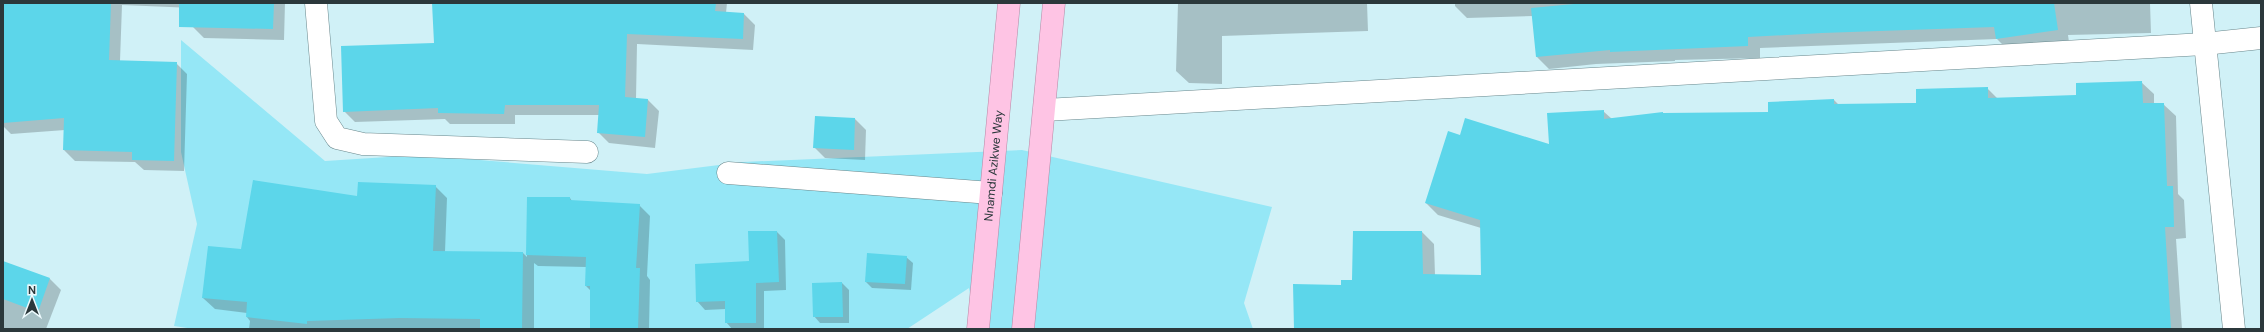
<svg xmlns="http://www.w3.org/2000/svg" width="2264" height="332" font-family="'DM Sans',sans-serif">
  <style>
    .green { fill: #95e7f6 }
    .shadow { fill: #0003 }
    .building { fill: #5cd6ea }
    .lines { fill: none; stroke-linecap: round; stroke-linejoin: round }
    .minor-casing { stroke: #68878c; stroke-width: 23 }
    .trunk-casing { stroke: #b489a5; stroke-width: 23 }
    .minor { stroke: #fff; stroke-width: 22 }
    .trunk { stroke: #fec4e4; stroke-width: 22 }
    .labels { text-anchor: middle; stroke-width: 3.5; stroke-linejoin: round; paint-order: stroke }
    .street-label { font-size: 12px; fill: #2b383b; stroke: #edfafd }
  </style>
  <rect width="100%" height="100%" fill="#d0f1f7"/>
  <polygon class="green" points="181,40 325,161 419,155 647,174 743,162 1022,150 1272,207 1244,303 1253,329 976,329 969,288 907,329 194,329 174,326 197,224 181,152"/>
  <g class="shadow">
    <polygon points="3,3 285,3 284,40 204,38 193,27 193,8 122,5 120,61 176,63 187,74 184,171 144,170 135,162 75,161 64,150 65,130 11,134 3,126"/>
    <polygon points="433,3 727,3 726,13 744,14 755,25 753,50 637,44 636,99 648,100 659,111 655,148 609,143 598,132 600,115 515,115 515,124 450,124 445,119 355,122 344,111 435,44"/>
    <polygon points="1178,3 1367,3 1368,31 1222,36 1222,84 1189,83 1176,71"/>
    <polygon points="1455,3 2150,3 2151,33 2068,35 2069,42 2008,50 1997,39 1760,48 1760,58 1675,60 1675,61 1596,64 1549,69 1537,57 1533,16 1467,18 1455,6"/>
    <polygon points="2141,82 2154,94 2154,104 2163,104 2176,116 2178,194 2184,200 2186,238 2176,239 2182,329 1295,329 1353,281 1422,232 1434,244 1435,275 1482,276 1481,228 1438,215 1426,203 1461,136 1550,146 1603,111 1612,119 1663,113 1770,113 1834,100 1839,105 1918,103 1987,88 1998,99 2077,96"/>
    <polygon points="816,117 855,119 866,130 865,160 825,158 814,147"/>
    <polygon points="435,186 447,198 445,252 523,253 527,257 528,198 570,198 572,201 639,205 650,216 647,276 650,280 649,329 591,329 591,291 586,286 586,267 538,266 534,263 534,329 249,329 250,321 247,317 247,313 215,309 203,298 242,250 358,197"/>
    <polygon points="777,232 785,240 786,290 764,291 764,329 732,329 726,322 726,309 705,310 697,301 750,262"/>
    <polygon points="906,257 913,263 911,290 872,288 866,282"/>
    <polygon points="3,262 50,279 61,290 46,329 3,329"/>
    <polygon points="842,283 849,290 849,323 820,323 814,316 813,284"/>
  </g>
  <g class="building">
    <polygon points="3,3 111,3 109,60 177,62 174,161 132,160 132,152 63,150 64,118 3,123"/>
    <polygon points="179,3 274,3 273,29 179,27"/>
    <polygon points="432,3 716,3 715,11 744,13 743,39 627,34 625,97 648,99 645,137 597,133 599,105 505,105 504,114 438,113 438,108 343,112 341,46 434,43"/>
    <polygon points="1585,3 2054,3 2058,30 1996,39 1994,27 1822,33 1748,37 1748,46 1610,52 1610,50 1536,57 1531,8"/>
    <polygon points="2142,81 2143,103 2164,103 2167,186 2173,186 2174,227 2165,227 2171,329 1294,329 1293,284 1341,285 1341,280 1352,280 1353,231 1422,231 1423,274 1481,275 1480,220 1425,203 1448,131 1460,135 1465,118 1549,144 1547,113 1604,110 1604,119 1663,112 1663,113 1768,112 1768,102 1834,99 1834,104 1916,103 1916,89 1988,87 1988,98 2076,95 2076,83"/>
    <polygon points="815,116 855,118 854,150 813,148"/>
    <polygon points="253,180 357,196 358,182 436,185 433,251 523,252 522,329 480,329 480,319 400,318 307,321 307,324 246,317 247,302 202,298 208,246 241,249"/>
    <polygon points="527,197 570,197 570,200 640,204 636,268 640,268 638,329 590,329 590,286 585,286 586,257 526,255"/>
    <polygon points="748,231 777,231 779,282 756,283 756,323 725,323 725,301 696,302 695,264 749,261"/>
    <polygon points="867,253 907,256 905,284 865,282"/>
    <polygon points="3,261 50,278 38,312 3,299"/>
    <polygon points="842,282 843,317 813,317 812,283"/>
  </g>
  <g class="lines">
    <g class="minor-casing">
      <g id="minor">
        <polyline points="316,3 326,121 337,138 363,144 587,152"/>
        <polyline points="2201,3 2234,329"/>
        <polyline points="1045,110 2204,44 2261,38"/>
        <polyline points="728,173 991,193"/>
      </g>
    </g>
    <g class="trunk-casing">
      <g id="trunk">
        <path id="s1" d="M 978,329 L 1009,3"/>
        <polyline points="1023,329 1054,3"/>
      </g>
    </g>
    <use href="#minor" class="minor"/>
    <use href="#trunk" class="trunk"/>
  </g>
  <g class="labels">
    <g class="street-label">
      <text dy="4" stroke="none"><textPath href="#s1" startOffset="164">Nnamdi Azikwe Way</textPath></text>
    </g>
  </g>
  <rect width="2264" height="332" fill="none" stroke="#2b383b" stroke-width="8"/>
  <g transform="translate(32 300)" stroke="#edfafd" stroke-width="3" paint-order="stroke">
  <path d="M0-3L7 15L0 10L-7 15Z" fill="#2b383b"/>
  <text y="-6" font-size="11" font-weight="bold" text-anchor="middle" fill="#2b383b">N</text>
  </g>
</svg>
